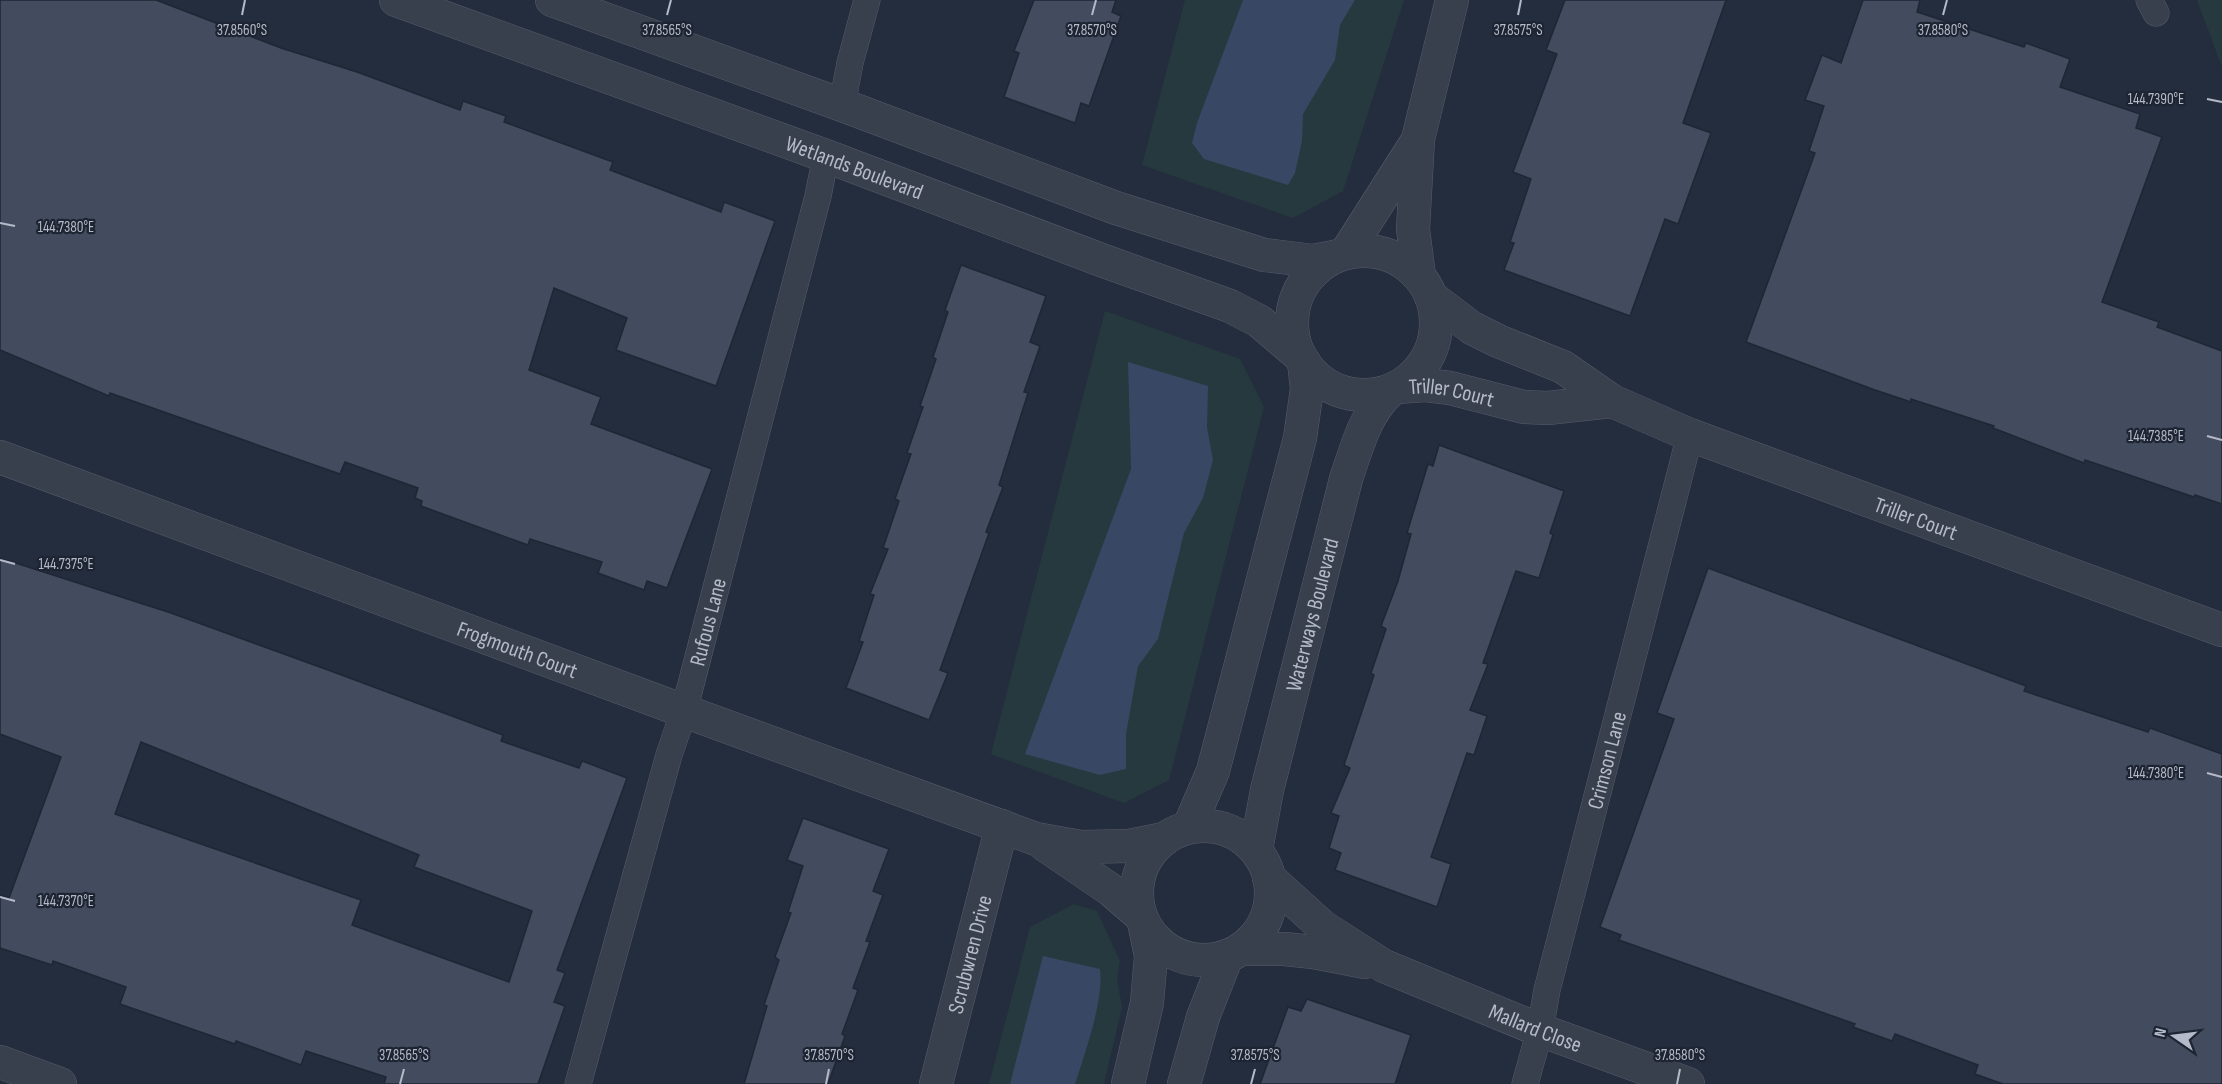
<svg xmlns="http://www.w3.org/2000/svg" width="2222" height="1084" font-family="'Sofia Sans Condensed',sans-serif">
  <style>
    .green { fill: #26393e }
    .water { fill: #384764 }
    .building { fill: #434c5f; stroke: #1f2634; stroke-width: 1.5; fill-rule: evenodd }
    .lines { fill: none; stroke-linecap: round; stroke-linejoin: round }
    .service-casing { stroke: #565d6b; stroke-width: 27 }
    .minor-casing { stroke: #565d6b; stroke-width: 34 }
    .service { stroke: #383f4d; stroke-width: 26 }
    .minor { stroke: #383f4d; stroke-width: 33 }
    .ticks { fill: none; stroke: #b4bac9; stroke-width: 2 }
    .labels { text-anchor: middle; stroke-width: 4.5; stroke-linejoin: round; paint-order: stroke }
    .street-label { font-size: 22px; fill: #b4bac9; stroke: #1d2432 }
    .ticks-label { font-size: 15px; text-anchor: middle; fill: #b4bac9; stroke: #1d2432; stroke-width: 4.5; stroke-linejoin: round; paint-order: stroke }
  </style>
  <rect width="100%" height="100%" fill="#242d3d"/>
  <g class="green">
    <polygon points="1185,0 1404,0 1343,191 1293,218 1142,165"/>
    <polygon points="2197,0 2222,0 2222,67"/>
    <polygon points="1105,311 1240,359 1264,407 1169,780 1124,803 991,754"/>
    <polygon points="1074,904 1097,911 1120,961 1117,979 1122,1007 1104,1084 989,1084 1030,927"/>
  </g>
  <g class="water">
    <polygon points="1243,0 1355,0 1340,25 1335,60 1303,114 1302,141 1295,173 1288,185 1204,159 1192,143 1197,123"/>
    <polygon points="1128,362 1208,386 1207,427 1213,460 1203,498 1184,533 1158,639 1138,666 1126,734 1126,769 1100,775 1025,754 1131,469"/>
    <path d="M 1043,956 L 1100,969 C 1104,1000 1085,1053 1075,1084 L 1010,1084 Z"/>
  </g>
  <g class="building">
    <polygon points="0,0 156,0 281,48 357,72 460,110 463,101 506,116 504,122 613,162 610,170 721,212 724,202 775,221 716,386 616,350 627,318 554,288 529,370 601,397 591,424 712,469 667,588 647,581 644,590 598,573 602,562 530,539 528,545 421,506 422,501 415,498 418,488 345,462 340,474 110,393 109,396 0,350"/>
    <polygon points="1034,0 1116,0 1112,12 1121,16 1089,106 1081,103 1075,123 1004,97 1019,53 1014,51"/>
    <polygon points="1565,0 1726,0 1683,123 1711,133 1678,224 1665,219 1630,316 1504,270 1514,243 1510,242 1531,179 1513,172 1557,54 1546,50"/>
    <polygon points="1863,0 1920,0 1917,12 2024,47 2026,43 2070,59 2060,87 2140,114 2136,128 2162,137 2102,302 2159,322 2157,327 2222,351 2222,504 2195,495 2194,497 2085,460 2084,463 1993,428 1994,426 1911,399 1911,402 1875,390 1746,342 1815,153 1809,151 1824,106 1805,100 1822,55 1841,63"/>
    <polygon points="961,265 1046,296 1030,342 1040,346 1024,392 1028,393 999,485 1003,487 986,532 989,533 940,670 948,673 929,720 846,688 863,642 859,641 874,595 870,594 888,549 883,548 899,501 895,499 911,454 907,453 923,407 920,406 936,359 933,357 948,312 945,310"/>
    <polygon points="1439,445 1564,491 1550,533 1553,535 1539,578 1516,571 1483,663 1488,664 1470,710 1487,716 1474,755 1467,753 1431,857 1451,864 1437,907 1335,870 1341,853 1329,848 1339,816 1331,813 1350,768 1344,765 1374,675 1371,673 1386,629 1381,626 1398,581 1411,534 1407,533 1428,464 1433,466"/>
    <path d="M 0,558 L 171,613 L 328,670 L 503,735 L 501,741 L 579,768 L 582,761 L 627,778 L 557,970 L 565,973 L 554,1002 L 565,1006 L 538,1084 L 384,1084 L 386,1077 L 306,1051 L 301,1065 L 236,1041 L 235,1044 L 120,1004 L 126,987 L 53,961 L 52,965 L 0,948 L 0,895 L 9,898 L 61,757 L 0,734 ZM 141,742 L 419,855 L 414,867 L 532,911 L 509,982 L 352,925 L 361,900 L 115,814 Z"/>
    <polygon points="1708,568 2026,686 2024,691 2148,732 2150,728 2222,754 2222,1084 2003,1084 1975,1074 1978,1065 1895,1034 1892,1041 1853,1027 1855,1024 1619,940 1621,935 1600,927 1674,719 1657,713"/>
    <polygon points="803,818 889,849 873,891 883,895 866,941 870,942 853,988 858,990 842,1034 845,1036 828,1084 744,1084 767,1006 764,1005 779,960 775,957 791,913 788,912 803,866 787,860"/>
    <polygon points="1307,999 1411,1035 1395,1084 1260,1084 1288,1007 1301,1011"/>
  </g>
  <g class="lines">
    <g class="service-casing">
      <g id="service">
        <polyline points="2149,0 2156,13"/>
        <polyline points="842,105 850,63 867,0"/>
        <path id="s1" d="M 578,1084 L 669,755 L 684,711 L 818,196 L 826,156"/>
        <path id="s2" d="M 1525,1084 L 1540,1030 L 1547,990 L 1690,435"/>
      </g>
    </g>
    <g class="minor-casing">
      <g id="minor">
        <path id="s3" d="M 396,0 L 826,156 L 1104,261 L 1230,306 L 1259,321 L 1300,356"/>
        <polyline points="552,0 842,105 1116,208 1264,255 1313,261 1334,257"/>
        <circle cx="1364" cy="323" r="72"/>
        <polyline points="1346,253 1416,143"/>
        <polyline points="1419,276 1413,229 1418,139 1452,0"/>
        <path id="s4" d="M 1431,297 L 1472,328 L 1498,341 L 1563,367 L 1612,401 L 1690,435 L 2222,630"/>
        <path id="s5" d="M 1398,387 L 1425,385 L 1450,388 L 1524,407 L 1548,408 L 1612,401"/>
        <path id="s6" d="M 0,457 L 684,711 L 1036,839 L 1081,847 L 1129,846 L 1164,839"/>
        <circle cx="1204" cy="893" r="67"/>
        <polyline points="1189,827 1213,771 1300,438 1307,389 1304,362"/>
        <polyline points="1045,845 1111,890 1140,915"/>
        <path id="s7" d="M 1256,850 L 1267,790 L 1346,479 C 1357,447 1365,413 1391,390"/>
        <path id="s8" d="M 1269,878 L 1323,927 L 1384,966 L 1540,1030 L 1688,1084"/>
        <polyline points="1241,949 1284,949 1313,952 1365,962"/>
        <polyline points="0,1062 60,1084"/>
        <path id="s9" d="M 936,1084 L 1002,826"/>
        <polyline points="1128,1084 1147,1003 1151,956 1145,927"/>
        <polyline points="1184,1084 1203,1017 1227,956"/>
      </g>
    </g>
    <use href="#service" class="service"/>
    <use href="#minor" class="minor"/>
  </g>
  <path class="ticks" d="M 242,15 L 245,0M 667,15 L 671,0M 1092,15 L 1096,0M 1518,15 L 1521,0M 1943,15 L 1947,0M 2207,99 L 2222,102M 0,223 L 15,226M 2207,436 L 2222,440M 0,560 L 15,564M 2207,773 L 2222,777M 0,897 L 15,901M 400,1084 L 404,1069M 826,1084 L 829,1069M 1251,1084 L 1255,1069M 1677,1084 L 1680,1069"/>
  <g class="labels">
    <g class="street-label">
      <text dy="8" stroke="none"><textPath href="#s3" startOffset="488">Wetlands Boulevard</textPath></text>
      <text dy="8" stroke="none"><textPath href="#s5" startOffset="54">Triller Court</textPath></text>
      <text dy="8" stroke="none"><textPath href="#s4" startOffset="536">Triller Court</textPath></text>
      <text dy="8" stroke="none"><textPath href="#s7" startOffset="242">Waterways Boulevard</textPath></text>
      <text dy="8" stroke="none"><textPath href="#s1" startOffset="480">Rufous Lane</textPath></text>
      <text dy="8" stroke="none"><textPath href="#s6" startOffset="552">Frogmouth Court</textPath></text>
      <text dy="8" stroke="none"><textPath href="#s2" startOffset="334">Crimson Lane</textPath></text>
      <text dy="8" stroke="none"><textPath href="#s9" startOffset="134">Scrubwren Drive</textPath></text>
      <text dy="8" stroke="none"><textPath href="#s8" startOffset="309">Mallard Close</textPath></text>
    </g>
  </g>
  <g class="ticks-label">
    <text x="242" y="35">37.8560°S</text>
    <text x="667" y="35">37.8565°S</text>
    <text x="1092" y="35">37.8570°S</text>
    <text x="1518" y="35">37.8575°S</text>
    <text x="1943" y="35">37.8580°S</text>
    <text x="2156" y="104">144.7390°E</text>
    <text x="66" y="232">144.7380°E</text>
    <text x="2156" y="441">144.7385°E</text>
    <text x="66" y="569">144.7375°E</text>
    <text x="2156" y="778">144.7380°E</text>
    <text x="66" y="906">144.7370°E</text>
    <text x="404" y="1060">37.8565°S</text>
    <text x="829" y="1060">37.8570°S</text>
    <text x="1255" y="1060">37.8575°S</text>
    <text x="1680" y="1060">37.8580°S</text>
  </g>
  <g transform="translate(2174 1036) rotate(284)" stroke="#1d2432" stroke-width="4.5" paint-order="stroke">
  <path d="M0-4.5L10 22L0 15L-10 22Z" fill="#b4bac9"/>
  <text y="-9" font-size="16" font-weight="bold" text-anchor="middle" fill="#b4bac9">N</text>
  </g>
</svg>
